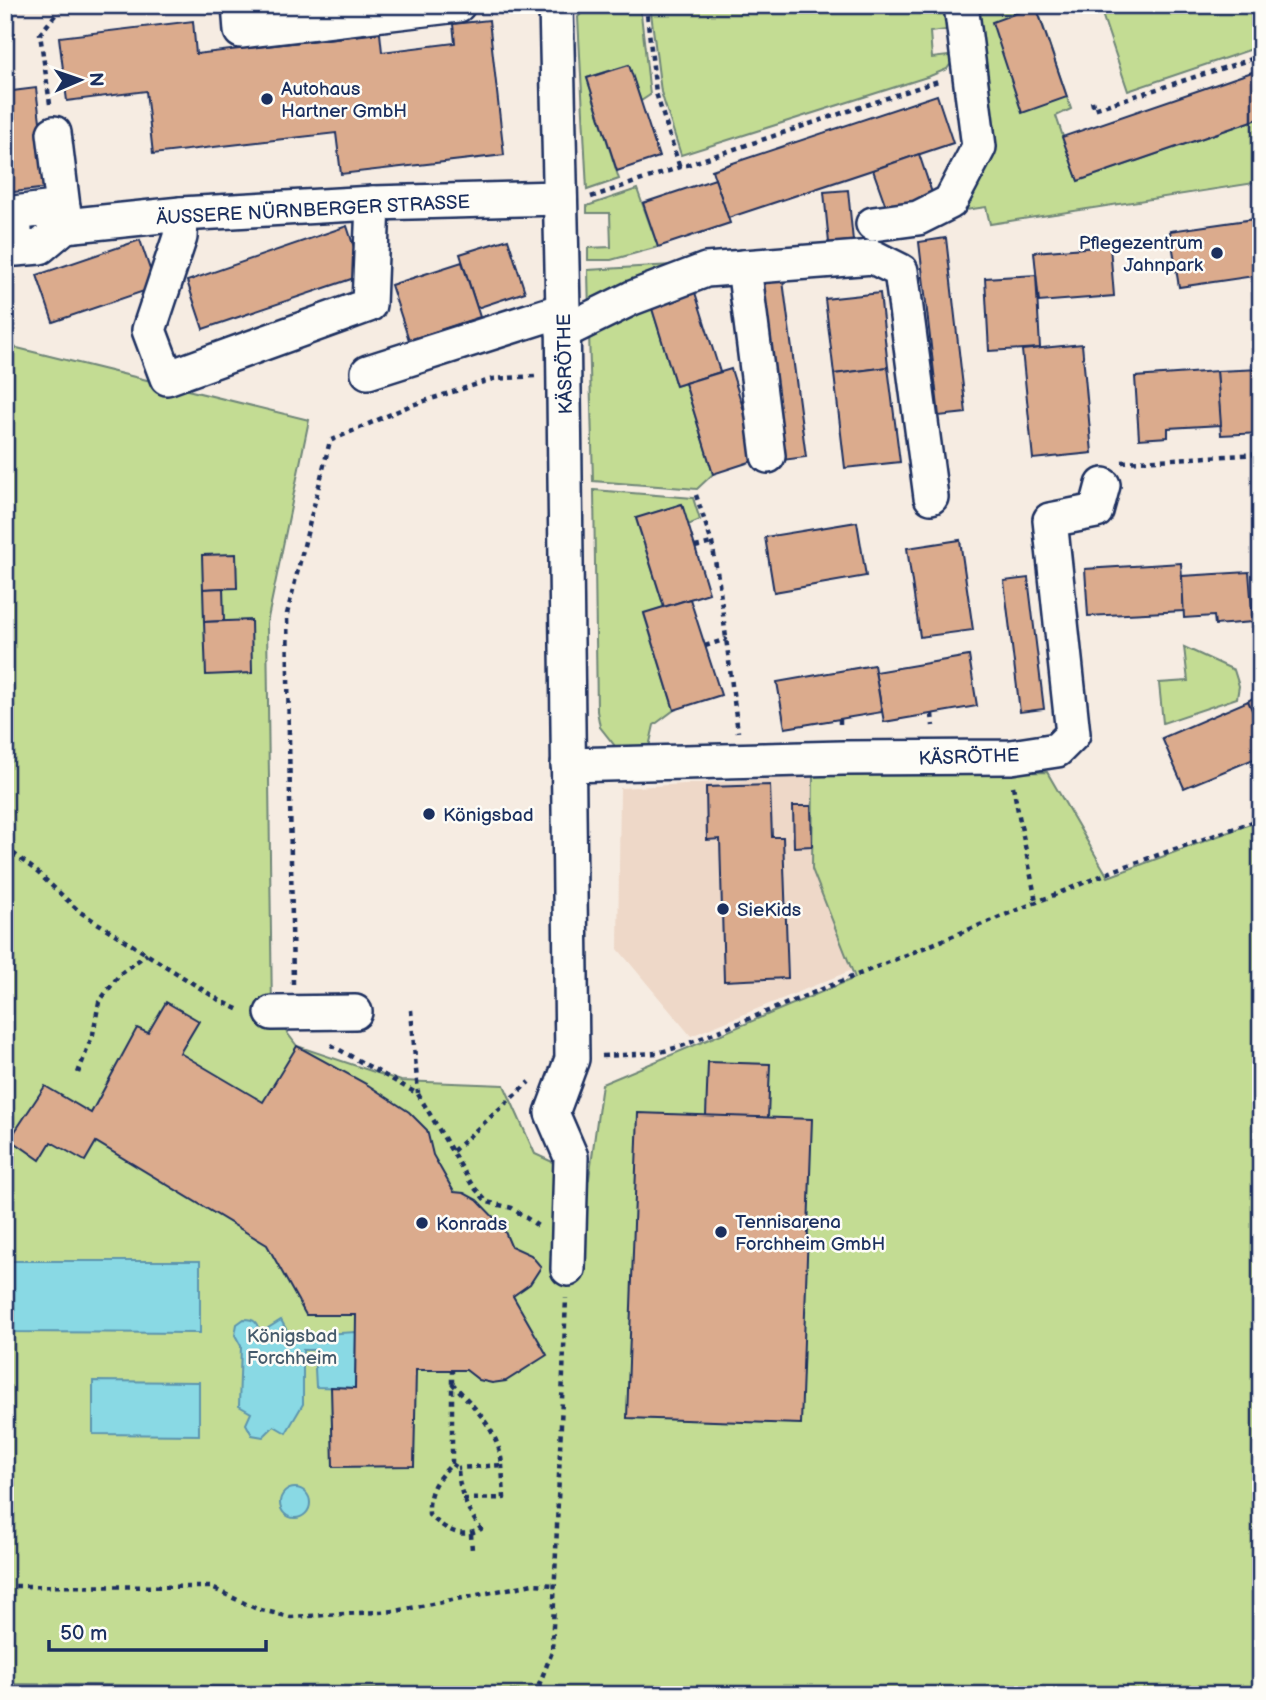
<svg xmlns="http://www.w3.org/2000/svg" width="1266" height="1700" font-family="'Balsamiq Sans',sans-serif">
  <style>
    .built { fill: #eed8c8 }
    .green { fill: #c3dc93; stroke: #6f8678; stroke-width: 2 }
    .water { fill: #89d9e4; stroke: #5d95ae; stroke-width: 2 }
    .building { fill: #dbab8d; stroke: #1b2f5e; stroke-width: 2 }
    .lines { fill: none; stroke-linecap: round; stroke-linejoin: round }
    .minor-casing { stroke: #1b2f5e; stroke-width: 38 }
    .path { stroke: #1b2f5e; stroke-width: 4.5; stroke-dasharray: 5 5; stroke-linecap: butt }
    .minor { stroke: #fdfcf7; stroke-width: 33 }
    .poi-dot { fill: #1b2f5e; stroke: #fdfcf7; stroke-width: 2.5 }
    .labels { text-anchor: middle; stroke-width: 5; stroke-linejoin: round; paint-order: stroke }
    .poi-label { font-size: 19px; fill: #1b2f5e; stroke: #fdfcf7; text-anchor: start }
    .street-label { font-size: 19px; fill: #1b2f5e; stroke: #fdfcf7 }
    .park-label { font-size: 19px; fill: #455a6b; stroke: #fdfcf7 }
  </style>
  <rect width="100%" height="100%" fill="#f6ece2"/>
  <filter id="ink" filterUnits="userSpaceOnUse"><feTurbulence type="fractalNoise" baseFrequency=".0143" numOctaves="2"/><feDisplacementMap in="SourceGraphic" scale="14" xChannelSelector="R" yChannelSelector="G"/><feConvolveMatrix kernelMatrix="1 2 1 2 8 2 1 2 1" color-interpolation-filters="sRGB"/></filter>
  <g filter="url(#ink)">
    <polygon class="built" points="813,776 812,869 852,970 691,1036 618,949 620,788"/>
    <g class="green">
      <polygon points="589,5 640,5 650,95 641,101 628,65 587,78 619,179 587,190 578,17"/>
      <polygon points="650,5 927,5 928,11 952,8 954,29 930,32 932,58 957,55 947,69 930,76 681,155 661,92"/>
      <polygon points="971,5 1036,5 1071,109 1056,116 1078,181 1261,118 1261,182 990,224 986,207 958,211"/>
      <polygon points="1099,5 1261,5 1261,46 1128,91"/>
      <polygon points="637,189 658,247 611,260 588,260 588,248 611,247 610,213 587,213 587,206"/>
      <polygon points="672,265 589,315 588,270"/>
      <polygon points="649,299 676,386 685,383 713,474 697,489 593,481 589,331"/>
      <polygon points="5,345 309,420 267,623 272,1013 297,1046 401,1081 504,1085 535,1154 589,1179 602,1084 855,978 812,869 813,773 1047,772 1108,877 1261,820 1261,1692 556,1691 5,1684"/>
      <polygon points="594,490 693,498 700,520 688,525 681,504 636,519 664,607 644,614 674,710 654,725 649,747 615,746 600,727 597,711"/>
      <polygon points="1184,647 1234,670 1239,686 1237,698 1163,723 1159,683 1188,681"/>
    </g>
    <g class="water">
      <polygon points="5,1261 200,1261 200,1333 5,1332"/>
      <path d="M 244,1319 C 255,1319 257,1322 260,1333 L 281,1320 L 290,1336 L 356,1332 L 355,1388 L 316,1387 L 314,1350 L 303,1350 L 303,1404 L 286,1433 L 274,1426 L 263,1437 L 252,1435 L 246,1424 L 251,1413 L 239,1406 L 241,1346 L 235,1335 L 237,1324 Z"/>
      <polygon points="93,1381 199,1382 199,1435 93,1434"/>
      <circle cx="295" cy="1503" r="15"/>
    </g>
    <g class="building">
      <polygon points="1036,6 1067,97 1022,113 992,22"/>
      <polygon points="489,20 504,155 341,174 336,133 153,154 146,91 67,101 59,37 193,21 196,54 380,33 382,52 455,43 453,24"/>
      <polygon points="629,65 659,157 617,171 587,78"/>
      <polygon points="1261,69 1261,118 1078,181 1062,137"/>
      <polygon points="36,88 48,188 5,193 5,92"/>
      <polygon points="937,95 953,143 728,218 712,170"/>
      <polygon points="919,154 934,199 889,215 873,170"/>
      <polygon points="715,179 730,223 658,247 643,203"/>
      <polygon points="848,190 853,241 829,243 824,192"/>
      <polygon points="1261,218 1261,275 1179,287 1170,231"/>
      <polygon points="347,226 363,275 203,329 187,281"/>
      <polygon points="946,238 966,413 939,416 919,242"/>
      <polygon points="508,239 525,292 477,308 460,254"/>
      <polygon points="140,240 156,287 53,322 37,275"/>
      <polygon points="1110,246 1114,296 1039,302 1034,252"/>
      <polygon points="462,262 480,317 409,340 391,285"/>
      <polygon points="782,273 806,457 783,460 759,276"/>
      <polygon points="1036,275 1040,348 989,351 985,278"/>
      <polygon points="693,286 720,372 676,386 649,299"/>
      <polygon points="880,293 888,367 834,374 825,299"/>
      <polygon points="1082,344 1092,453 1033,459 1022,350"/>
      <polygon points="888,367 900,462 845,468 834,374"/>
      <polygon points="731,369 759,459 713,474 685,383"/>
      <polygon points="1261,369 1261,433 1221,435 1217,371"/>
      <polygon points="1217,371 1221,425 1168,428 1168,437 1139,439 1135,377"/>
      <polygon points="682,504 709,593 664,607 636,518"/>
      <polygon points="857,522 866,576 774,592 765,537"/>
      <polygon points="960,540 973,630 920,637 907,548"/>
      <polygon points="236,554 237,588 203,589 202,555"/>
      <polygon points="1181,563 1184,611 1088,616 1085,569"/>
      <polygon points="1249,572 1253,622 1215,625 1214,616 1184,618 1182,576"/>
      <polygon points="1028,578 1044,709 1020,712 1004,581"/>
      <polygon points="223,588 224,621 204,622 203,589"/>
      <polygon points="690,599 721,695 674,710 644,613"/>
      <polygon points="251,620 252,673 206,675 204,622"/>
      <polygon points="969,656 977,706 884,722 875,672"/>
      <polygon points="874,665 882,712 785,728 777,682"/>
      <polygon points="1261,693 1261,730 1248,701"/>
      <polygon points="1248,701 1261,730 1261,756 1184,788 1162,738"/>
      <polygon points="770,785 772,837 783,837 788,978 724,981 720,839 707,840 706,787"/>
      <polygon points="793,806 811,806 812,846 794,847"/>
      <polygon points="166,1002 199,1021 180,1053 263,1102 297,1046 368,1085 409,1112 427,1130 433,1155 454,1192 464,1193 477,1200 503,1227 511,1246 531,1255 541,1267 530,1284 513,1296 547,1355 506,1381 492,1383 479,1380 466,1370 416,1370 414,1466 333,1467 331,1387 355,1388 356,1315 306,1315 267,1245 96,1142 85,1161 51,1142 40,1160 10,1139 45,1086 91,1113 137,1028 148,1033"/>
      <polygon points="708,1062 770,1064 768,1118 706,1116"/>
      <polygon points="638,1113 812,1119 801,1424 627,1418"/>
    </g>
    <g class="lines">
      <g class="minor-casing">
        <g id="minor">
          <polyline points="239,5 241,31 458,5"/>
          <polyline points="556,5 563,310 572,1059 552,1113 571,1157 568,1269"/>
          <polyline points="54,133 63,207"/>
          <polyline points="181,214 180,237 149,330 167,378 369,305 373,203"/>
          <polyline points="873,224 918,218 950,202 979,147 961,5"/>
          <polyline points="65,226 63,207 14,213 16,249 40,247 65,226 181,214 373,203 560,198"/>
          <polyline points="744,267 768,456"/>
          <polyline points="563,332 632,298 706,270 873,257 901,271 931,497"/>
          <polyline points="368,372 563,310"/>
          <polyline points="568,765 843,758 1011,757 1057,750 1073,734 1050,520 1096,511 1103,485"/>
          <polyline points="272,1013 355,1012"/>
        </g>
      </g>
      <g class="path">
        <polyline points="54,5 60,9 92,5"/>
        <polyline points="646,5 656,93 680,168"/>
        <polyline points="1092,101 1094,109 1261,56"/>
        <polyline points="50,104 40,34 60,9"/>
        <polyline points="591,197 941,80"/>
        <polyline points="1122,462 1261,454"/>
        <polyline points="696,495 712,543 719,583 738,732"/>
        <polyline points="695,547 712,543"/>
        <polyline points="705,646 727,639"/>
        <polyline points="932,714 933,726"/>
        <polyline points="840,719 840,729"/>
        <polyline points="1013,786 1036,901"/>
        <polyline points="5,847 35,870 80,912 219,1000 242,1011"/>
        <polyline points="293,984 287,614 330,441 409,406 493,379 535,376"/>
        <polyline points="411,1010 418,1093"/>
        <polyline points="331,1045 418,1094 472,1185 487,1202 512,1208 538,1226"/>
        <polyline points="602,1056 657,1053 682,1046 1118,869 1261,819"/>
        <polyline points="78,1073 93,1034 99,1002 120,974 147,954"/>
        <polyline points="453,1151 529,1082"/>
        <path d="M 452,1383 C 474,1407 499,1430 502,1465 L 458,1468"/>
        <path d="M 452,1464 L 458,1468 C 459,1492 467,1510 481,1529 C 459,1540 446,1529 429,1515 C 428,1490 435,1481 452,1464 L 452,1370"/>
        <polyline points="463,1499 504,1498 502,1465"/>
        <polyline points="471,1534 472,1551"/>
        <polyline points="5,1586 210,1587 257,1609 291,1617 396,1611 533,1584 555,1585"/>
        <polyline points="535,1695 552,1652 566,1298"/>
      </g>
      <use href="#minor" class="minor"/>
    </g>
  </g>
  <g class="poi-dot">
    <circle cx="267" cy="99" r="7"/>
    <circle cx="1217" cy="253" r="7"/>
    <circle cx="429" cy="814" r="7"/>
    <circle cx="723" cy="909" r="7"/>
    <circle cx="422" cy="1223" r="7"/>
    <circle cx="721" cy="1232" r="7"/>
  </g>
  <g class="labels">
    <g class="poi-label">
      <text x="281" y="95">Autohaus<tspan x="281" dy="22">Hartner GmbH</tspan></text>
      <text x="1203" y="249" text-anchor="end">Pflegezentrum<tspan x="1203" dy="22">Jahnpark</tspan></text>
      <text x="443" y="821">Königsbad</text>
      <text x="737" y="916">SieKids</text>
      <text x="735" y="1228">Tennisarena<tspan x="735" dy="22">Forchheim GmbH</tspan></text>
      <text x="436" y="1230">Konrads</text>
    </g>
    <g class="street-label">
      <text transform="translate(313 209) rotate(-3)" y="7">ÄUSSERE NÜRNBERGER STRASSE</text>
      <text transform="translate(564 364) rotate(-91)" y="7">KÄSRÖTHE</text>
      <text transform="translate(969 756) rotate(-2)" y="7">KÄSRÖTHE</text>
    </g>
    <g class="park-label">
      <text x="292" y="1342">Königsbad<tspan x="292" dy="22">Forchheim</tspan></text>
    </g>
  </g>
  <rect width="1266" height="1700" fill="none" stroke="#fdfcf7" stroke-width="28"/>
  <rect x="14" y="14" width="1238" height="1672" fill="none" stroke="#1b2f5e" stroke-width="2.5" filter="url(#ink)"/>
  <g transform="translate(80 80) rotate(88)" stroke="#fdfcf7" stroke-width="5" paint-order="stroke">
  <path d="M0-5L12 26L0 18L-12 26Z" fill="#1b2f5e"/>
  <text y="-10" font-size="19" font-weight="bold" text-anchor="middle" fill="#1b2f5e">N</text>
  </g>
  <path d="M49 1640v10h217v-10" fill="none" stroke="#1b2f5e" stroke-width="3.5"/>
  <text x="60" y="1640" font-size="21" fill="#1b2f5e" stroke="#fdfcf7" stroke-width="5" paint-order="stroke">50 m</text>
</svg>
